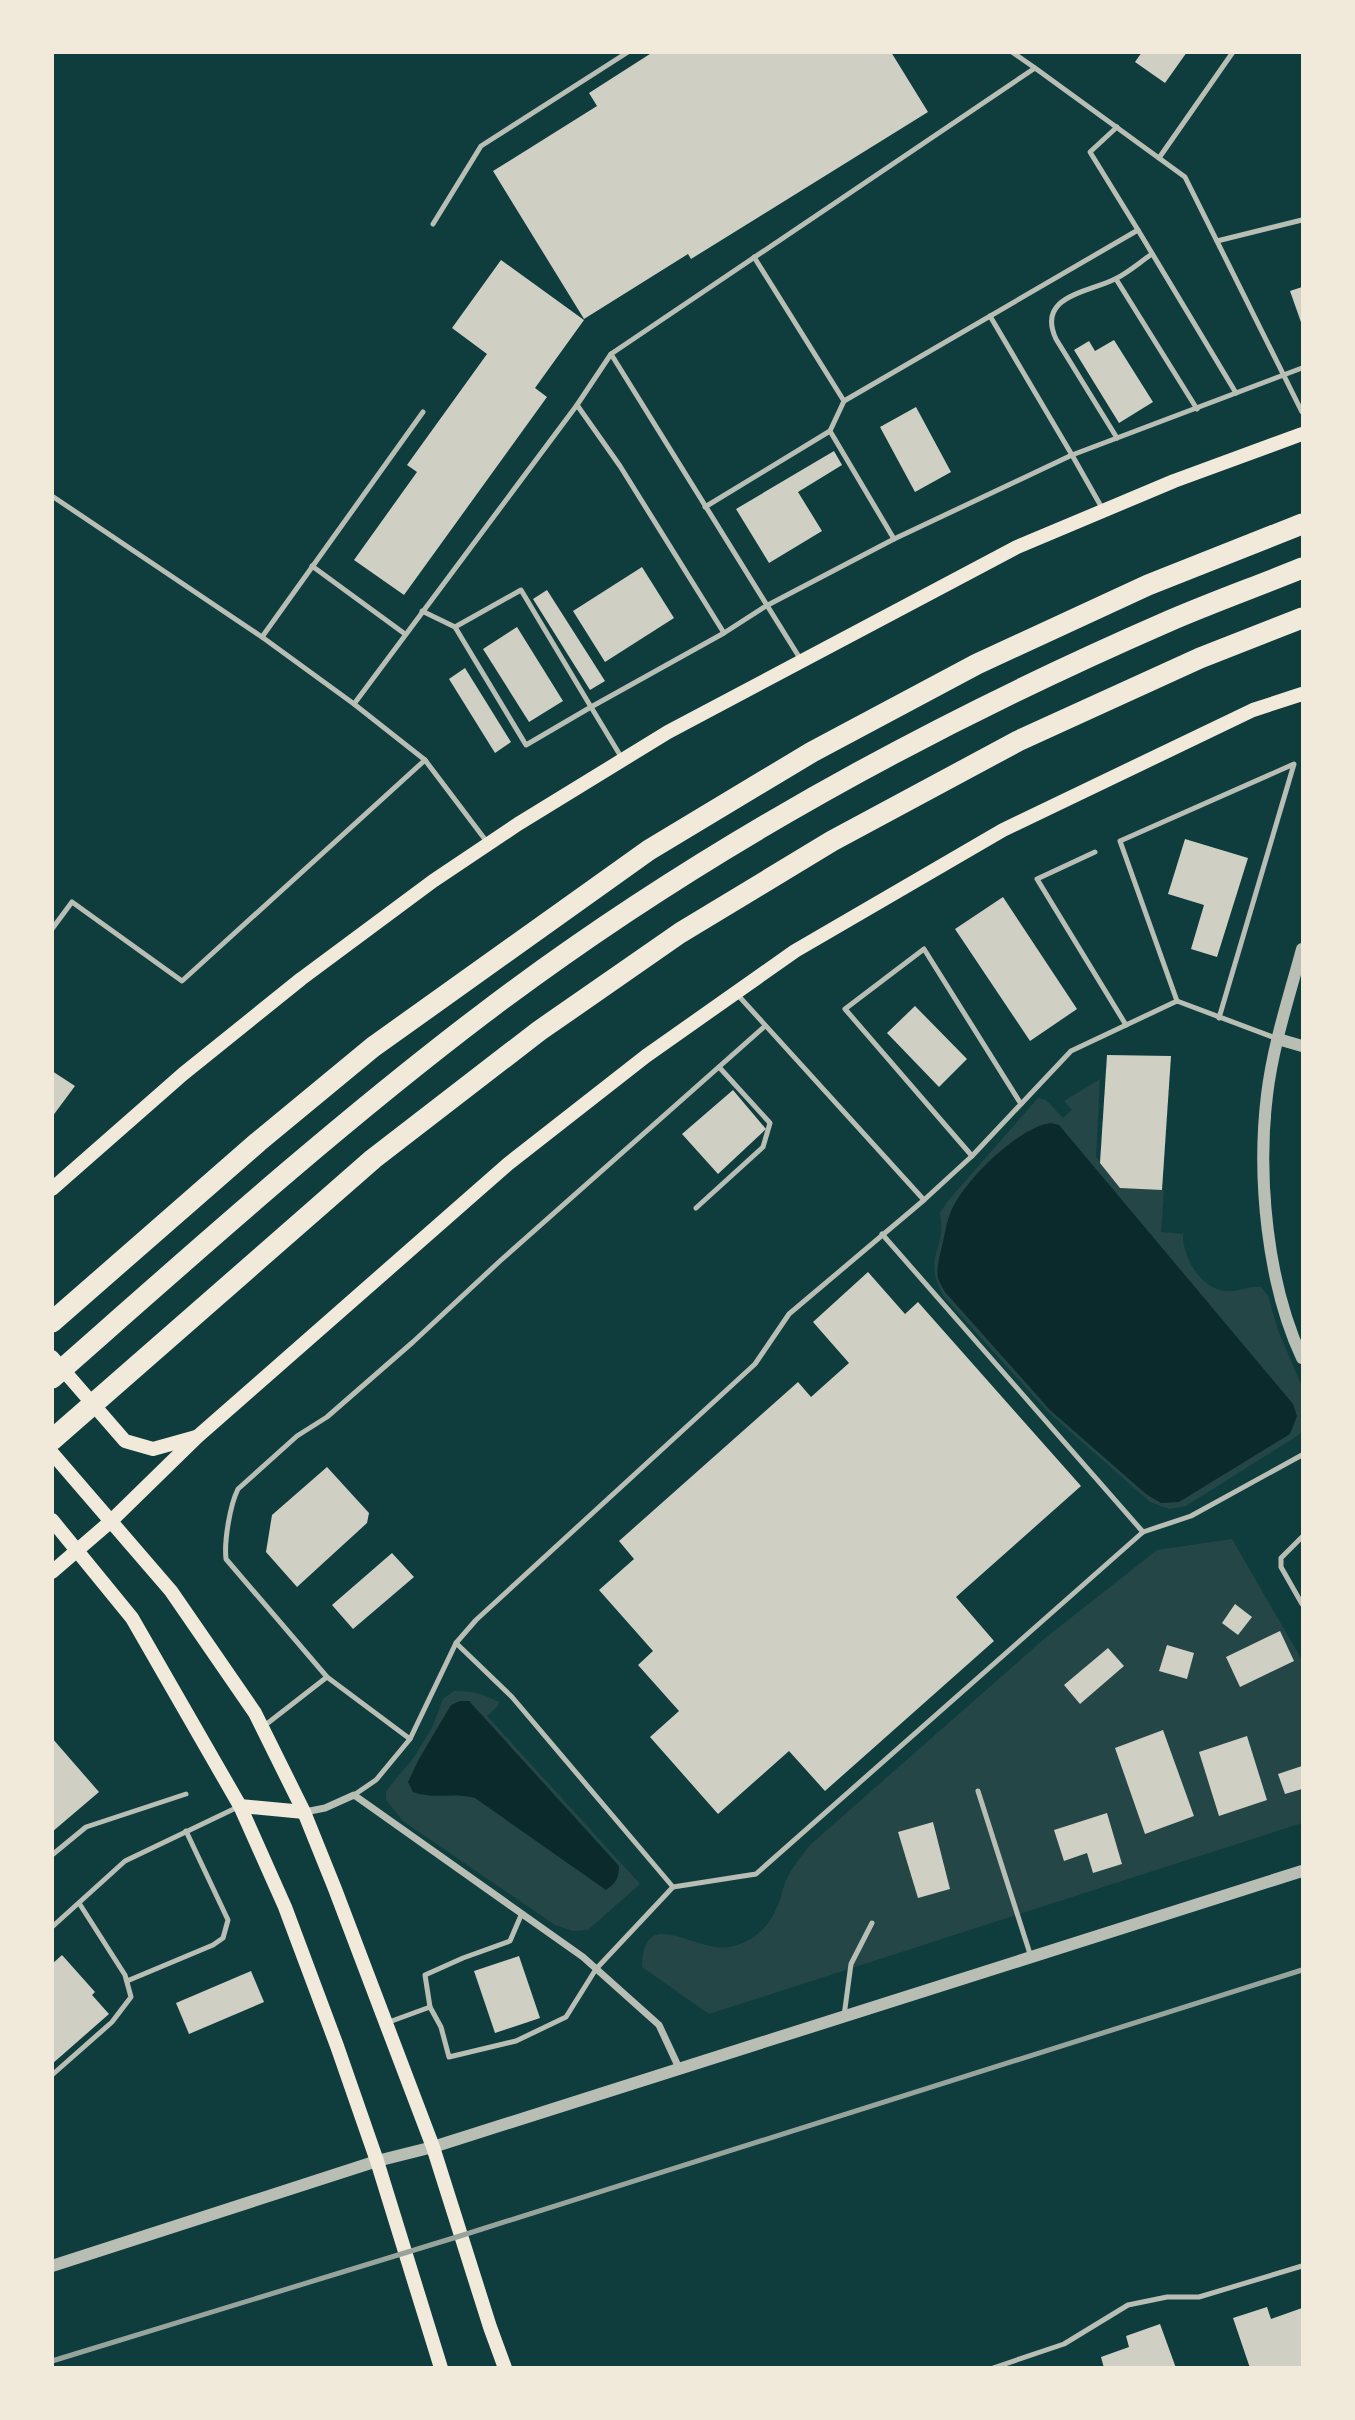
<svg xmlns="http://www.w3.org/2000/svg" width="1355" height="2420" font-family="'Times New Roman',serif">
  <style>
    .green { fill: #244646 }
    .water { fill: #0a2a2b }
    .building { fill: #cfcfc3 }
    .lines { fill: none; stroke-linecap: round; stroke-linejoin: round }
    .service { stroke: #b8beb3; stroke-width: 5 }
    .minor { stroke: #b8beb3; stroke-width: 7 }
    .tertiary { stroke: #b8beb3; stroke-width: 12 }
    .secondary { stroke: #f1e9da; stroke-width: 14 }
    .motorway { stroke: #f1e9da; stroke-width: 21 }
    .rail { stroke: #97a49c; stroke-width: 5 }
  </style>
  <rect width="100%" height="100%" fill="#0f3d3e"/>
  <g class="green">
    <path d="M 1100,1079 L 1096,1157 L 1121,1186 L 1164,1190 L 1161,1232 L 1183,1234 C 1182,1256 1201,1291 1228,1291 C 1239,1292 1249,1285 1261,1287 L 1268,1296 L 1278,1330 L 1302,1387 L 1302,1430 L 1300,1434 L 1186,1506 L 1169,1509 L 1150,1502 L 1047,1411 L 944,1297 C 921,1256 947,1251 940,1213 L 947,1202 L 1038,1098 L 1046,1100 L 1063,1118 L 1072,1110 L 1064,1101 Z"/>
    <path d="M 1232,1539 L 1302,1660 L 1302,1823 L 709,2014 L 642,1967 C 643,1903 694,1953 729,1947 C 751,1943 769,1928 777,1907 C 782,1897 783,1886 788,1876 C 794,1865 802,1855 810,1845 L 1044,1639 L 1157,1550 Z"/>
    <path d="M 454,1691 C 472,1691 484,1694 499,1702 L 498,1706 L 487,1716 L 640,1884 L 588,1930 L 573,1931 L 555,1925 L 403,1821 L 386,1800 L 386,1791 L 414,1757 L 432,1728 L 443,1699 Z"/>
  </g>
  <g class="water">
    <path d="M 1051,1123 L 1059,1125 L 1293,1404 L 1297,1416 L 1290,1434 L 1179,1502 L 1161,1503 L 1146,1494 L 1050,1410 L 945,1292 C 943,1288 939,1282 938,1278 C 936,1268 940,1255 942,1246 C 945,1235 946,1224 950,1214 C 961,1183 1018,1127 1051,1123 Z"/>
    <path d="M 460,1701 L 469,1701 L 619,1866 C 619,1878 616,1883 606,1890 L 475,1798 C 451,1792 434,1800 413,1792 L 408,1782 L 419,1759 L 451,1705 Z"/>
  </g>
  <g class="building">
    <polygon points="653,52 891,52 928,112 691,259 688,254 584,319 493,171 597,106 589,93"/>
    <polygon points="1142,52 1187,52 1165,83 1135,62"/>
    <polygon points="501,260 584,320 535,388 547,397 404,595 354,560 417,472 407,465 487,354 452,328"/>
    <polygon points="1302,287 1302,325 1290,291"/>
    <polygon points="1114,340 1153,402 1119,423 1074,350 1089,341 1095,351"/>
    <polygon points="916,407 951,472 915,492 880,427"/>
    <polygon points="834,451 842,465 798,492 822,531 769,563 736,509"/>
    <polygon points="642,567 674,618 605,662 573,611"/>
    <polygon points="547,590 605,681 590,690 533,599"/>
    <polygon points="517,627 563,701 529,722 483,649"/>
    <polygon points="465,668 511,742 495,753 449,679"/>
    <polygon points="1185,839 1248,858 1217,957 1191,949 1204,905 1168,894"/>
    <polygon points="1003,897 1077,1009 1030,1041 955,929"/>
    <polygon points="915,1006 967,1059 939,1087 887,1033"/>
    <polygon points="1107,1055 1171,1056 1162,1190 1120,1188 1100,1163"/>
    <polygon points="52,1071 75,1086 52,1117"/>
    <polygon points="733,1090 766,1129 718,1174 682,1134"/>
    <polygon points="868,1272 905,1314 918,1302 1081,1486 956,1597 994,1641 825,1791 789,1751 718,1814 650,1737 679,1711 638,1665 653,1651 599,1590 634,1559 619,1541 798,1382 811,1397 849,1363 813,1322"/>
    <polygon points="327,1467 369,1513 367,1523 297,1587 266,1552 272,1515"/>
    <polygon points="392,1553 414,1577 353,1629 332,1605"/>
    <polygon points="1235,1604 1252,1617 1238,1635 1222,1623"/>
    <polygon points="1280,1631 1294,1661 1240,1687 1226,1657"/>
    <polygon points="1167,1645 1194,1653 1187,1679 1159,1671"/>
    <polygon points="1108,1648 1124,1666 1080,1704 1064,1685"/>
    <polygon points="1163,1730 1194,1816 1145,1834 1115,1748"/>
    <polygon points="1247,1736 1267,1800 1219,1816 1199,1752"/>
    <polygon points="52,1738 99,1792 52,1832"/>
    <polygon points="1302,1766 1302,1789 1285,1794 1278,1774"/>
    <polygon points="1107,1813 1122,1864 1093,1873 1087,1853 1064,1861 1054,1830"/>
    <polygon points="933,1822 950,1889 918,1898 898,1832"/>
    <polygon points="62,1955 95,1992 92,1995 109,2014 52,2064 52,1964"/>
    <polygon points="519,1956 540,2018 495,2033 474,1971"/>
    <polygon points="251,1971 264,2002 189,2034 176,2003"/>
    <polygon points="1267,2307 1271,2319 1302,2308 1302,2368 1250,2368 1233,2318"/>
    <polygon points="1160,2324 1176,2368 1104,2368 1101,2357 1129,2347 1126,2336"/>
  </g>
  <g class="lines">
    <g class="service">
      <polyline points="1012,52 1035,68"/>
      <polyline points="1117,127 1090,152 1138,230"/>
      <polyline points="1159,158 1233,52"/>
      <polyline points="433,224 481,146 628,52"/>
      <polyline points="1217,241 1302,220"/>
      <polyline points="1116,279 1197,409"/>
      <polyline points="990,316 1072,455 1302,368"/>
      <polyline points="611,354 801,660"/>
      <polyline points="844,401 1138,230 1236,393"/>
      <polyline points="577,405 620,466 724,633"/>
      <polyline points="830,431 894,539"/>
      <path d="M 1117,438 L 1056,339 C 1036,296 1087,293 1115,279 C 1128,273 1140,262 1152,254"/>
      <polyline points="52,496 262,637"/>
      <polyline points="705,507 830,431 844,401 754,257"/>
      <polyline points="312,566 405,634"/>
      <polygon points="521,590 591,707 526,745 455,627"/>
      <polyline points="422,611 455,627"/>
      <polyline points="354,704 262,637 423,412"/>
      <polyline points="425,760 354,704 577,405 611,354 1035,68 1185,177 1302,412"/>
      <polyline points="623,760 591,707 724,633 766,606 894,539 1072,455 1102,508"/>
      <polyline points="1095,852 1037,879 1126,1025"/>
      <polyline points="52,929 72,902 182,981 425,760 487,842"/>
      <polyline points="736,993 924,1200"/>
      <polyline points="1177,1001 1120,841 1294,764 1219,1018"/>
      <polyline points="972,1156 845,1009 924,949 1021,1104"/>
      <polyline points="696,1208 763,1147 770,1123 719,1067"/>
      <polyline points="882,1234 1143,1532"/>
      <polyline points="1302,1537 1281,1558 1281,1567 1302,1604"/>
      <polyline points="327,1677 410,1739"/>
      <path d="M 264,1726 L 327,1677 L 226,1559 C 224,1541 230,1505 238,1489 L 297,1436 L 327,1417 L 413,1342 L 500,1261 L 765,1026"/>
      <polyline points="978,1791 1031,1957"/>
      <polyline points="354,1795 376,1780 410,1739 456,1643 476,1620 755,1364 789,1314 924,1200 972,1156 1071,1051 1177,1001 1278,1039"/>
      <polyline points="52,1855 86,1827 186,1794"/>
      <polyline points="673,1887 756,1874 1143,1532 1191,1516 1302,1455"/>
      <polyline points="52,1927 125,1861 240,1806"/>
      <polyline points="127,1981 213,1945 223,1938 228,1920 186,1831"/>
      <polyline points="430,2007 425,1975 463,1958 510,1941 522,1913"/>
      <polyline points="844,2016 851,1964 872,1923"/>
      <polyline points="389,2022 430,2007 441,2027 449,2057 516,2041 566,2017 596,1969 673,1887 512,1697 456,1643"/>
      <polyline points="52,2075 112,2022 131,1997 125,1975 79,1903"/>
      <polyline points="993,2368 1064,2344 1128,2305 1167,2297 1199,2297 1302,2266"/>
    </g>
    <polyline class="minor" points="305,1812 325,1808 354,1795 583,1957 659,2025 679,2068"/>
    <g class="tertiary">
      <path d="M 1302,949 C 1289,997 1273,1045 1267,1095 C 1257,1177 1267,1283 1302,1358"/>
      <polyline points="1278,1039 1302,1046"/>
      <polyline points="52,2266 377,2161 433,2147 1302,1871"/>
    </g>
    <g class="secondary">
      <polyline points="52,1189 183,1074 301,979 433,881 518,824 668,732 1017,547 1174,481 1302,434"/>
      <polyline points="52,1357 125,1441 153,1449 196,1437"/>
      <polyline points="52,1453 171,1591 255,1713 304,1812 335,1889 433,2147 490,2327 505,2368"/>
      <polyline points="52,1520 132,1618 240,1806 285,1907 337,2046 377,2161 441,2368"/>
      <polyline points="52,1572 110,1522 197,1437 508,1164 646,1056 795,951 1003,830 1253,710 1302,694"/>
      <polyline points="240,1806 304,1812"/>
    </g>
    <g class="motorway">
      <polyline points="52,1322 258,1142 373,1047 649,850 812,752 977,664 1148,585 1302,524"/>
      <path d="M 52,1378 C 194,1253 334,1127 484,1013 C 692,855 930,725 1169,621 C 1213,602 1258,586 1302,568"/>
      <polyline points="52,1440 373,1159 539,1031 680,933 832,841 1018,741 1200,658 1302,618"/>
    </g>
    <polyline class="rail" points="52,2361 460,2236 1302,1970"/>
  </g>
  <rect width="1355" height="2420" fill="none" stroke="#f1e9da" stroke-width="108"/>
</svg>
